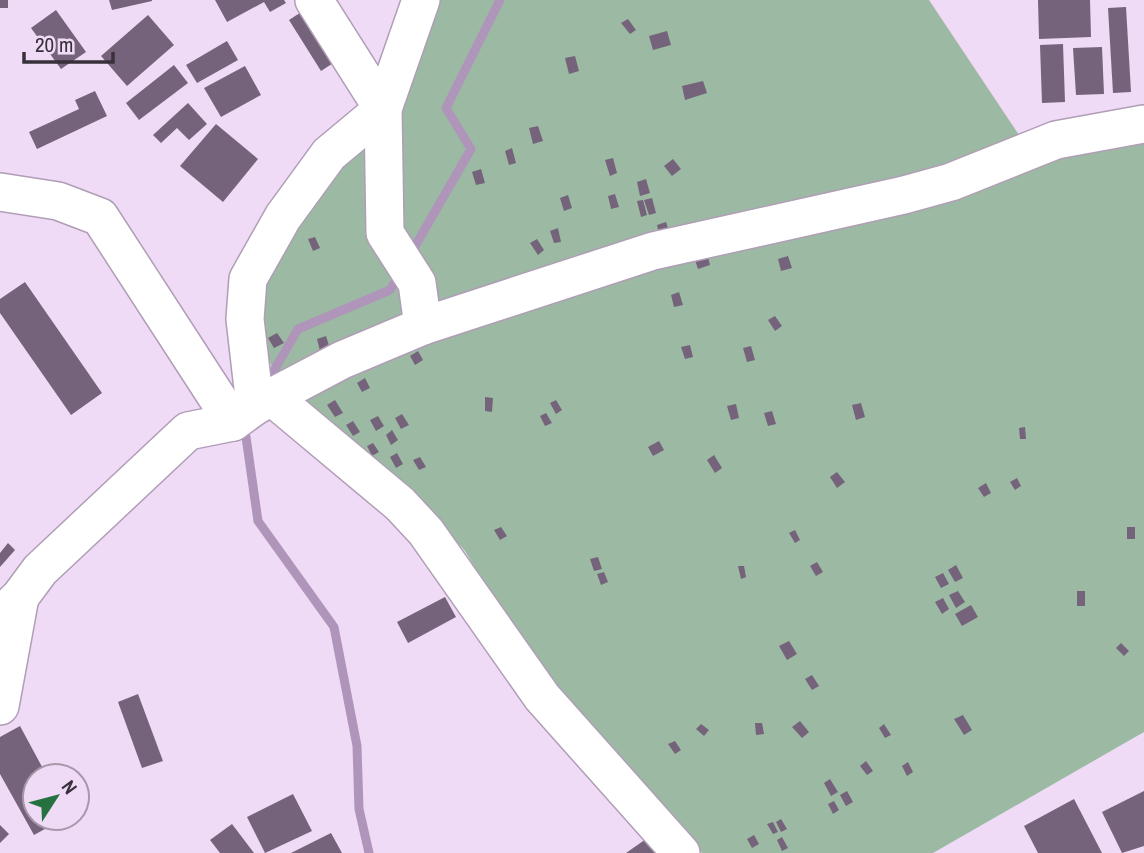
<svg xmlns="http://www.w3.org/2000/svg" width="1144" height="853" font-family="'Archivo Narrow',sans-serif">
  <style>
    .green { fill: #9cbaa3 }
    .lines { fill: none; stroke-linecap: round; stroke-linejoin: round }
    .stream { stroke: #af95b9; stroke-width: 9 }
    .building { fill: #74637a }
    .minor-casing { stroke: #b09db6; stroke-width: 40 }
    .minor { stroke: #fff; stroke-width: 37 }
  </style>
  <rect width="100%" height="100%" fill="#efdbf6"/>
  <polygon class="green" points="425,0 929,0 1035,159 1144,142 1144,732 933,853 702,853 626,766 534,668 465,551 399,478 312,411 271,365 255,329 278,230"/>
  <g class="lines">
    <g class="stream">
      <polyline points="410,255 471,149 446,108 500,0"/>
      <polyline points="265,386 298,329 390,290 400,273"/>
      <polyline points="240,426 246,437 258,521 334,627 357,746 359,809 369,853"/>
    </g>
  </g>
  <g class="building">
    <rect x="0" y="0" width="8" height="8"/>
    <polygon points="109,0 152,0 152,1 112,10"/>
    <polygon points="215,0 284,0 286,3 270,12 264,2 227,22"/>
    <polygon points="1038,0 1090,0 1091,37 1039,39"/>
    <polygon points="309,7 341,58 321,71 289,20"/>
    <polygon points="1126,7 1131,92 1113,93 1108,8"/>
    <polygon points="56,10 86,52 61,69 31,28"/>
    <polygon points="148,15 174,45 127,86 101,56"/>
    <polygon points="628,19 636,30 630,34 621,23"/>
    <polygon points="667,31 671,45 653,50 649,36"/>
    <polygon points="227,41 238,60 197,83 186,65"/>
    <polygon points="1063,44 1065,102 1042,103 1040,45"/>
    <polygon points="1102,47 1104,94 1076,95 1073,48"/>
    <polygon points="575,56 579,71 569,74 565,58"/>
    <polygon points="174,65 188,83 139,120 126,103"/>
    <polygon points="245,66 261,95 221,117 204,88"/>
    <polygon points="703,81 707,93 685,100 682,86"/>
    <polygon points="95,91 107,116 37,149 29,132 79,109 75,100"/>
    <polygon points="188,103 207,124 189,140 177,128 161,143 153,135"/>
    <polygon points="216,124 258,159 223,202 180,166"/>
    <polygon points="538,126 543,141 533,144 529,128"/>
    <polygon points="512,148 516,163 509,165 505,151"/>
    <polygon points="613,158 617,173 610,176 605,160"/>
    <polygon points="673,159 681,169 672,176 664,166"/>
    <polygon points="481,169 485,183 476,185 472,172"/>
    <polygon points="646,179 650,193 640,196 637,182"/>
    <polygon points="615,194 619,207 611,209 608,196"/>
    <polygon points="568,195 572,208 564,211 560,198"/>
    <polygon points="652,198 656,213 649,215 644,200"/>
    <polygon points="643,200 647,215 641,217 637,201"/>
    <polygon points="666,222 670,235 660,238 657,225"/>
    <polygon points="558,228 561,242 554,243 550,231"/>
    <polygon points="315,237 320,248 313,251 308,239"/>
    <polygon points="537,239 544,250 538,255 530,243"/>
    <polygon points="707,253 710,265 698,269 694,257"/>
    <polygon points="788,256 792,268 781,271 778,259"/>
    <polygon points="25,282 102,393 71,415 0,313 0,299"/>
    <polygon points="679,292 683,305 674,307 671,295"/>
    <polygon points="775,316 782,326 775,331 768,320"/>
    <polygon points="277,333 284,343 274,348 268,338"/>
    <polygon points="326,336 331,352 321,355 317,339"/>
    <polygon points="690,345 693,357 685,359 681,347"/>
    <polygon points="751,346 755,360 747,362 743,348"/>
    <polygon points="418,351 423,360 415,365 410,356"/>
    <polygon points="365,378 370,388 362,392 357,383"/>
    <polygon points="485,397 493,398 492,412 485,411"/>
    <polygon points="335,400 343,413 335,417 327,405"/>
    <polygon points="556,400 562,410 556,414 550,403"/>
    <polygon points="861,403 865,417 856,420 852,405"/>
    <polygon points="736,404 739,418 731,420 727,406"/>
    <polygon points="772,411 776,424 768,426 764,413"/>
    <polygon points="546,413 552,423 545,426 540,416"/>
    <polygon points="402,414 409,425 401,429 395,418"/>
    <polygon points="378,416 384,426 376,431 370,420"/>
    <polygon points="353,421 360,432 353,436 346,425"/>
    <polygon points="1025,427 1026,439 1020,439 1019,428"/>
    <polygon points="392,430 398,440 391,445 386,435"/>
    <polygon points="659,441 664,450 653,456 648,447"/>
    <polygon points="373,443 379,452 372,456 367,446"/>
    <polygon points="397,453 403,464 396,468 390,457"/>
    <polygon points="714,455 722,468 715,473 707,460"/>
    <polygon points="420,457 426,467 419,470 413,460"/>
    <polygon points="837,472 845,482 837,488 830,477"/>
    <polygon points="1017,478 1021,486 1015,490 1010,482"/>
    <polygon points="986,483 991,493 984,497 978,488"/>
    <polygon points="501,527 507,536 500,540 494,530"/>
    <rect x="1127" y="527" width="8" height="12"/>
    <polygon points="795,530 800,540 795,543 789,533"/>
    <polygon points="8,543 15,550 0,567 0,553"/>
    <polygon points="598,557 602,569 594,571 590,559"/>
    <polygon points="817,562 823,572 816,576 810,566"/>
    <polygon points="956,565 963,578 955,582 948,570"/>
    <polygon points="738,566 744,566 746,577 741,579"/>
    <polygon points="604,572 608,582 601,585 597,574"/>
    <polygon points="943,573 949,584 941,588 935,577"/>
    <polygon points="958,591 965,602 956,608 949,595"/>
    <rect x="1077" y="591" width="8" height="15"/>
    <polygon points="445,597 456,617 408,643 397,622"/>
    <polygon points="943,598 949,609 942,614 935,602"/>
    <polygon points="971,605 978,617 962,626 955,614"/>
    <polygon points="789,641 797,654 787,660 779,646"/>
    <polygon points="1121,643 1129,651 1124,656 1116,648"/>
    <polygon points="812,675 819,686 812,690 805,679"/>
    <polygon points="138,694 163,761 142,768 118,702"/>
    <polygon points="963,715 972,730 964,735 954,719"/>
    <polygon points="800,721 809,732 802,738 792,727"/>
    <polygon points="755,723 762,723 764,734 756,735"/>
    <polygon points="701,724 709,730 704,736 696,729"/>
    <polygon points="884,724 891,735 885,738 879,728"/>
    <polygon points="20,726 47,776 35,776 35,818 65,818 34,835 0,774 0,737"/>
    <polygon points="675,741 681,750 675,754 668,744"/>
    <polygon points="866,761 873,771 867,775 860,766"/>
    <polygon points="908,762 913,772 907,776 902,766"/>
    <polygon points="830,779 838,792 831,796 824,783"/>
    <polygon points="847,791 853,802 846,806 840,795"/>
    <polygon points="1144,791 1144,846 1122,853 1102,812"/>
    <polygon points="293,794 312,831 265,853 247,817"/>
    <polygon points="1074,799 1102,853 1038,853 1024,826"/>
    <polygon points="834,801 839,810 833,814 828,804"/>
    <polygon points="781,819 787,829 781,832 776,822"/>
    <polygon points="773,822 778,832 773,834 767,824"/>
    <polygon points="232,824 254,853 220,853 210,840"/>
    <polygon points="0,825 9,834 0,843"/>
    <polygon points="331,833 342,853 291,853"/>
    <polygon points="754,835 759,844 752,848 747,839"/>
    <polygon points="782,837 788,848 782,851 777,840"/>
    <polygon points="646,839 655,853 626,853"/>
  </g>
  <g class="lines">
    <g class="minor-casing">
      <g id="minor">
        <polyline points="314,0 383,109 385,233 417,283 423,326"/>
        <polyline points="0,192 58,201 100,217 233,422"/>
        <polyline points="272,397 400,504 426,532 542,697 681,853"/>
        <polyline points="255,406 245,319 248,279 283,217 329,154 383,109 421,0"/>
        <polyline points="0,616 20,597 40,570 188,431 233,422 255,406 342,360 423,326 653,251 904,195 951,182 1056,140 1144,124"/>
        <polyline points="0,706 20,597"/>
      </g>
    </g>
    <use href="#minor" class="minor"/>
  </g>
  <g transform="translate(56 797) rotate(54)"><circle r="33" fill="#efdbf6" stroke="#a697ab" stroke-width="2"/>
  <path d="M0-5L12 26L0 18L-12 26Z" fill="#257140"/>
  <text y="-10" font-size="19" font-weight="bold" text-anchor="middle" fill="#38303a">N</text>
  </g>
  <path d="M24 52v10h89v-10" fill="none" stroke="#38303a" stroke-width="3.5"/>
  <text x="35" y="52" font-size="21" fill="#38303a" stroke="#efdbf6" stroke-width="5" paint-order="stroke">20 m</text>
</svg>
